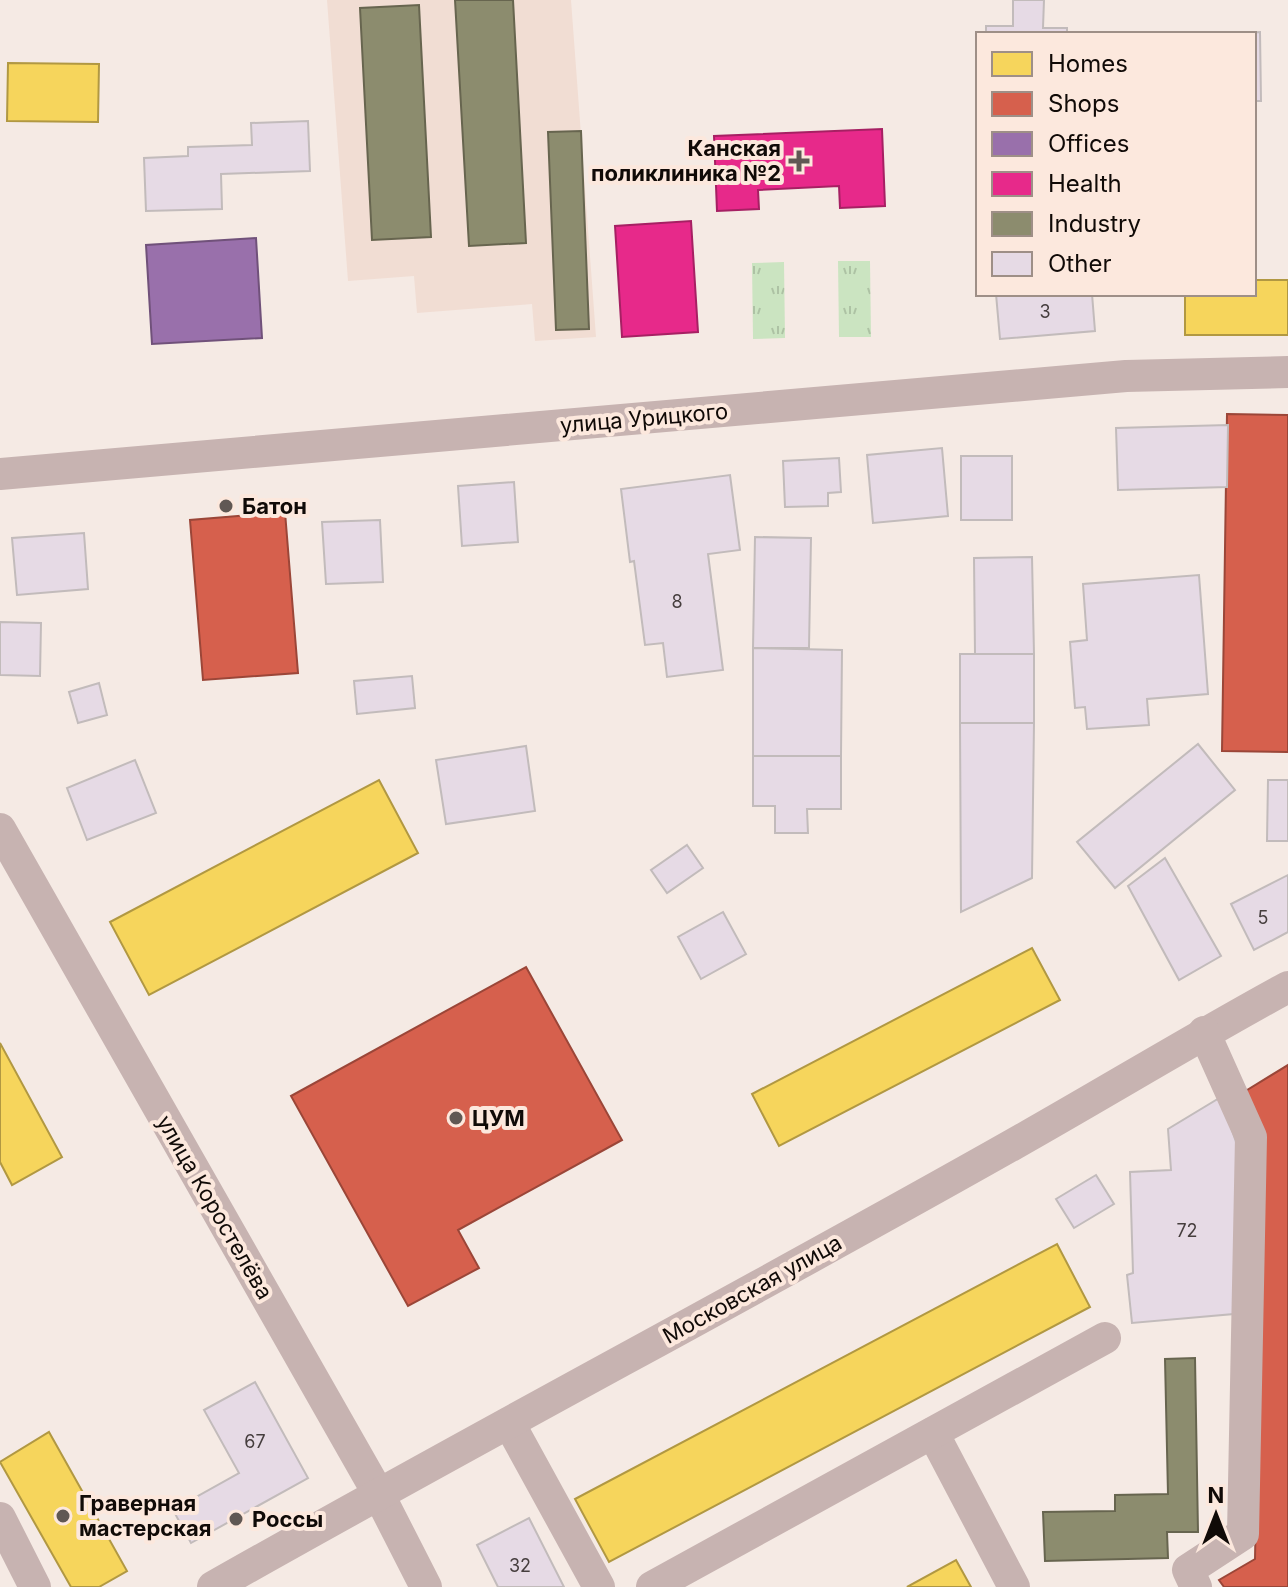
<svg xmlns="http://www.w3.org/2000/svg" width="1288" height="1587" font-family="Inter,sans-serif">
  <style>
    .built { fill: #f1ddd3 }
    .grass { fill: url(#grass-tufts) }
    .homes { fill: #f6d55c; stroke: #b19842; stroke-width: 2 }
    .shops { fill: #d6604d; stroke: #9b4638; stroke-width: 2 }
    .offices { fill: #9970ab; stroke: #70517a; stroke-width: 2 }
    .health { fill: #e7298a; stroke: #a62063; stroke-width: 2 }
    .industry { fill: #8c8c6e; stroke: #67654f; stroke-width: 2 }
    .building { fill: #e6dae5; stroke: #c2bbbb; stroke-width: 2 }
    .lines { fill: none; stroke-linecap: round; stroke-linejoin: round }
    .minor { stroke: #c7b3b1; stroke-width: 32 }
    .poi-dot { fill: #605854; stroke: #fce8dd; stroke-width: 3 }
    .labels { text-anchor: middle; stroke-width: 8; stroke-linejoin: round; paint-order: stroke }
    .number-label { font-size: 18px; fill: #463e3e }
    .poi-label { font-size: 22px; font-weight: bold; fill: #100a07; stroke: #fce8dd; text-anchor: start }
    .street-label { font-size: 22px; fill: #100a07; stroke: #fce8dd }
  </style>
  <defs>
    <pattern id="grass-tufts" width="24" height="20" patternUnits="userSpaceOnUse" patternTransform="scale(2)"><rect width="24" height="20" fill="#cbe4c1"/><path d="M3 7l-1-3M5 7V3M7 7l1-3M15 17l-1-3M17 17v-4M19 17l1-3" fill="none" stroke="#adc2a4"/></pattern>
  </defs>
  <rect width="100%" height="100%" fill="#f5eae4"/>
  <polygon class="built" points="327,0 571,0 596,337 535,341 532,304 417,313 414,276 348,281"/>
  <g class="grass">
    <polygon points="838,261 870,261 871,337 839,337"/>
    <polygon points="784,262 785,338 753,339 752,263"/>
  </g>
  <g class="homes">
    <polygon points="8,63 99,64 98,122 7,121"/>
    <polygon points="1254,280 1288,280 1288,335 1185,335 1185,294 1254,294"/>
    <polygon points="379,780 418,853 149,995 110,922"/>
    <polygon points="1032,948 1060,1000 779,1146 752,1094"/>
    <polygon points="0,1043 62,1157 12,1185 0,1162"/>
    <polygon points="1057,1244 1090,1307 609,1562 575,1499"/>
    <polygon points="49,1432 127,1571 99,1587 71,1587 0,1462"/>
    <polygon points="956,1560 971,1587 907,1587"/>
  </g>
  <g class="shops">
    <polygon points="1227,414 1288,415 1288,752 1222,751"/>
    <polygon points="285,512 298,673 203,680 190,520"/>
    <polygon points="526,967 622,1140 458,1230 479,1268 408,1306 291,1096"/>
    <polygon points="1288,1065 1288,1587 1224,1587 1219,1580 1255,1559 1263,1134 1239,1095"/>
  </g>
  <polygon class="offices" points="256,238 262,338 152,344 146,245"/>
  <g class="health">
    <polygon points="882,129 885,206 840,208 839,186 758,190 759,209 717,211 714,136"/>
    <polygon points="691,221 698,332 622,337 615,226"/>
  </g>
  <g class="industry">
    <polygon points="455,0 513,0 526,243 469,246"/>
    <polygon points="419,5 431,237 372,240 360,8"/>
    <polygon points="581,131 589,329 556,330 548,132"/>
    <polygon points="1195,1358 1198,1532 1167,1532 1168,1558 1045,1561 1043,1512 1115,1511 1115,1495 1168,1494 1165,1359"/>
  </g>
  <g class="building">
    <polygon points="1013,0 1044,0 1043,28 1067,28 1067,34 986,34 986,26 1013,26"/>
    <polygon points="1260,32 1261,101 1254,101 1254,34 1234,33"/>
    <polygon points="308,121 310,171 221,174 222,209 146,211 144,158 188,156 188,147 252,145 251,123"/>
    <polygon points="996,294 1092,294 1095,331 1000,339"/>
    <polygon points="1228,425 1227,487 1118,490 1116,428"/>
    <polygon points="942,448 948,516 873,523 867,455"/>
    <rect x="961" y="456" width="51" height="64"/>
    <polygon points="839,458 841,492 828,493 828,506 785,507 783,461"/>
    <polygon points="730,475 740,550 708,554 723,670 667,677 663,643 645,645 634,561 630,562 621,489"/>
    <polygon points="514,482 518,542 462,546 458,486"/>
    <polygon points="380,520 383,582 326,584 322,522"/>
    <polygon points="84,533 88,589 17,595 12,538"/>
    <polygon points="755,537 811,538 809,648 753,648"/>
    <polygon points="1032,557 1034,654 975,654 974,558"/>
    <polygon points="1199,575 1208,694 1147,699 1149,725 1087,729 1085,707 1075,708 1070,642 1087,640 1083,584"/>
    <polygon points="0,622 41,623 40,676 0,675"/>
    <polygon points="753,648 842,650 841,756 753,756"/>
    <rect x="960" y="654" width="74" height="69"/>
    <polygon points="412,676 415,708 357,714 354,681"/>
    <polygon points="99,683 107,715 78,723 69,692"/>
    <polygon points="960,723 1034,723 1032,878 961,912"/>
    <polygon points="1198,744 1235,790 1115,888 1077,842"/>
    <polygon points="526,746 535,811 446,824 436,760"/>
    <polygon points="753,756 841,756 841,809 807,809 808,833 775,833 775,806 753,806"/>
    <polygon points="135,760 156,813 87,840 67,788"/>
    <polygon points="1268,780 1288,780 1288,841 1267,841"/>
    <polygon points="687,845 703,868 667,893 651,870"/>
    <polygon points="1165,858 1221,956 1179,980 1128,886"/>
    <polygon points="1288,875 1288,932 1254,950 1231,904"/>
    <polygon points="723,912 746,954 701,979 678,937"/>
    <polygon points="1221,1097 1236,1142 1245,1313 1132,1323 1127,1275 1133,1273 1130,1172 1171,1170 1168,1129"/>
    <polygon points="1096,1175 1114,1204 1074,1228 1056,1199"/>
    <polygon points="255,1382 308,1478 191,1543 173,1510 239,1473 204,1410"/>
    <polygon points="529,1518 564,1587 498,1587 477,1545"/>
  </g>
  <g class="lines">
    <g class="minor">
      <polyline points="0,474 1126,376 1288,372"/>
      <polyline points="0,829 378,1493 426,1587"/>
      <polyline points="509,1423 599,1587"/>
      <polyline points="933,1433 1014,1587"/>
      <polyline points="0,1518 35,1587"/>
      <path d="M 213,1587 C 479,1436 749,1294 1014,1144 C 1106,1092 1196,1037 1288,987"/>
      <polyline points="652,1587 1105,1338"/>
      <polyline points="1196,1587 1188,1570 1243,1534 1251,1137 1204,1032"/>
    </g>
  </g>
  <g class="poi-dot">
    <path d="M795 149h8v8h8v8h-8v8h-8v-8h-8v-8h8z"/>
    <circle cx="226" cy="506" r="8"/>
    <circle cx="456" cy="1118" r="8"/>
    <circle cx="63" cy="1516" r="8"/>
    <circle cx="236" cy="1519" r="8"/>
  </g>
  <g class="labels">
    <g class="number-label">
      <text x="1045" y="318">3</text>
      <text x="677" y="608">8</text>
      <text x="1263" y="924">5</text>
      <text x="1187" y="1237">72</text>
      <text x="255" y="1448">67</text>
      <text x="520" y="1572">32</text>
    </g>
    <g class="poi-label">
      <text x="781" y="156" text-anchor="end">Канская<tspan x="781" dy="25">поликлиника №2</tspan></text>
      <text x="242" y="514">Батон</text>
      <text x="472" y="1126">ЦУМ</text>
      <text x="79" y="1511">Граверная<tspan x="79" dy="25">мастерская</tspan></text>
      <text x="252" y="1527">Россы</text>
    </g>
    <g class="street-label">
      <text transform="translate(644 418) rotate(-5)" y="8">улица Урицкого</text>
      <text transform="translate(215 1207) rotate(60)" y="8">улица Коростелёва</text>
      <text transform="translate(752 1289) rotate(-29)" y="8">Московская улица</text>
    </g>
  </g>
  <rect x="976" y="32" width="280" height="264" fill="#fce8dd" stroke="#9e8f87" stroke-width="2"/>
  <rect x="992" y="52" width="40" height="24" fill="#f6d55c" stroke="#9e8f87" stroke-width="2"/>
  <text x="1048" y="72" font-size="24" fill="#100a07">Homes</text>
  <rect x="992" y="92" width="40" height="24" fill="#d6604d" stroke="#9e8f87" stroke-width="2"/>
  <text x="1048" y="112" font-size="24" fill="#100a07">Shops</text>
  <rect x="992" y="132" width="40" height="24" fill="#9970ab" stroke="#9e8f87" stroke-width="2"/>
  <text x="1048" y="152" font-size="24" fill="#100a07">Offices</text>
  <rect x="992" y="172" width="40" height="24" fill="#e7298a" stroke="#9e8f87" stroke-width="2"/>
  <text x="1048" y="192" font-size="24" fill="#100a07">Health</text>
  <rect x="992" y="212" width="40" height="24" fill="#8c8c6e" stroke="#9e8f87" stroke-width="2"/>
  <text x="1048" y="232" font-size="24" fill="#100a07">Industry</text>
  <rect x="992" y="252" width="40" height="24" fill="#e6dae5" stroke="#9e8f87" stroke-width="2"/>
  <text x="1048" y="272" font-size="24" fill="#100a07">Other</text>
  <g transform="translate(1216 1515)" stroke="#fce8dd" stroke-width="6" paint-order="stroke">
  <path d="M0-6L14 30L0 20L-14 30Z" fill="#100a07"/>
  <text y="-12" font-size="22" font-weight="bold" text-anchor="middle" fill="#100a07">N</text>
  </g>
</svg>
